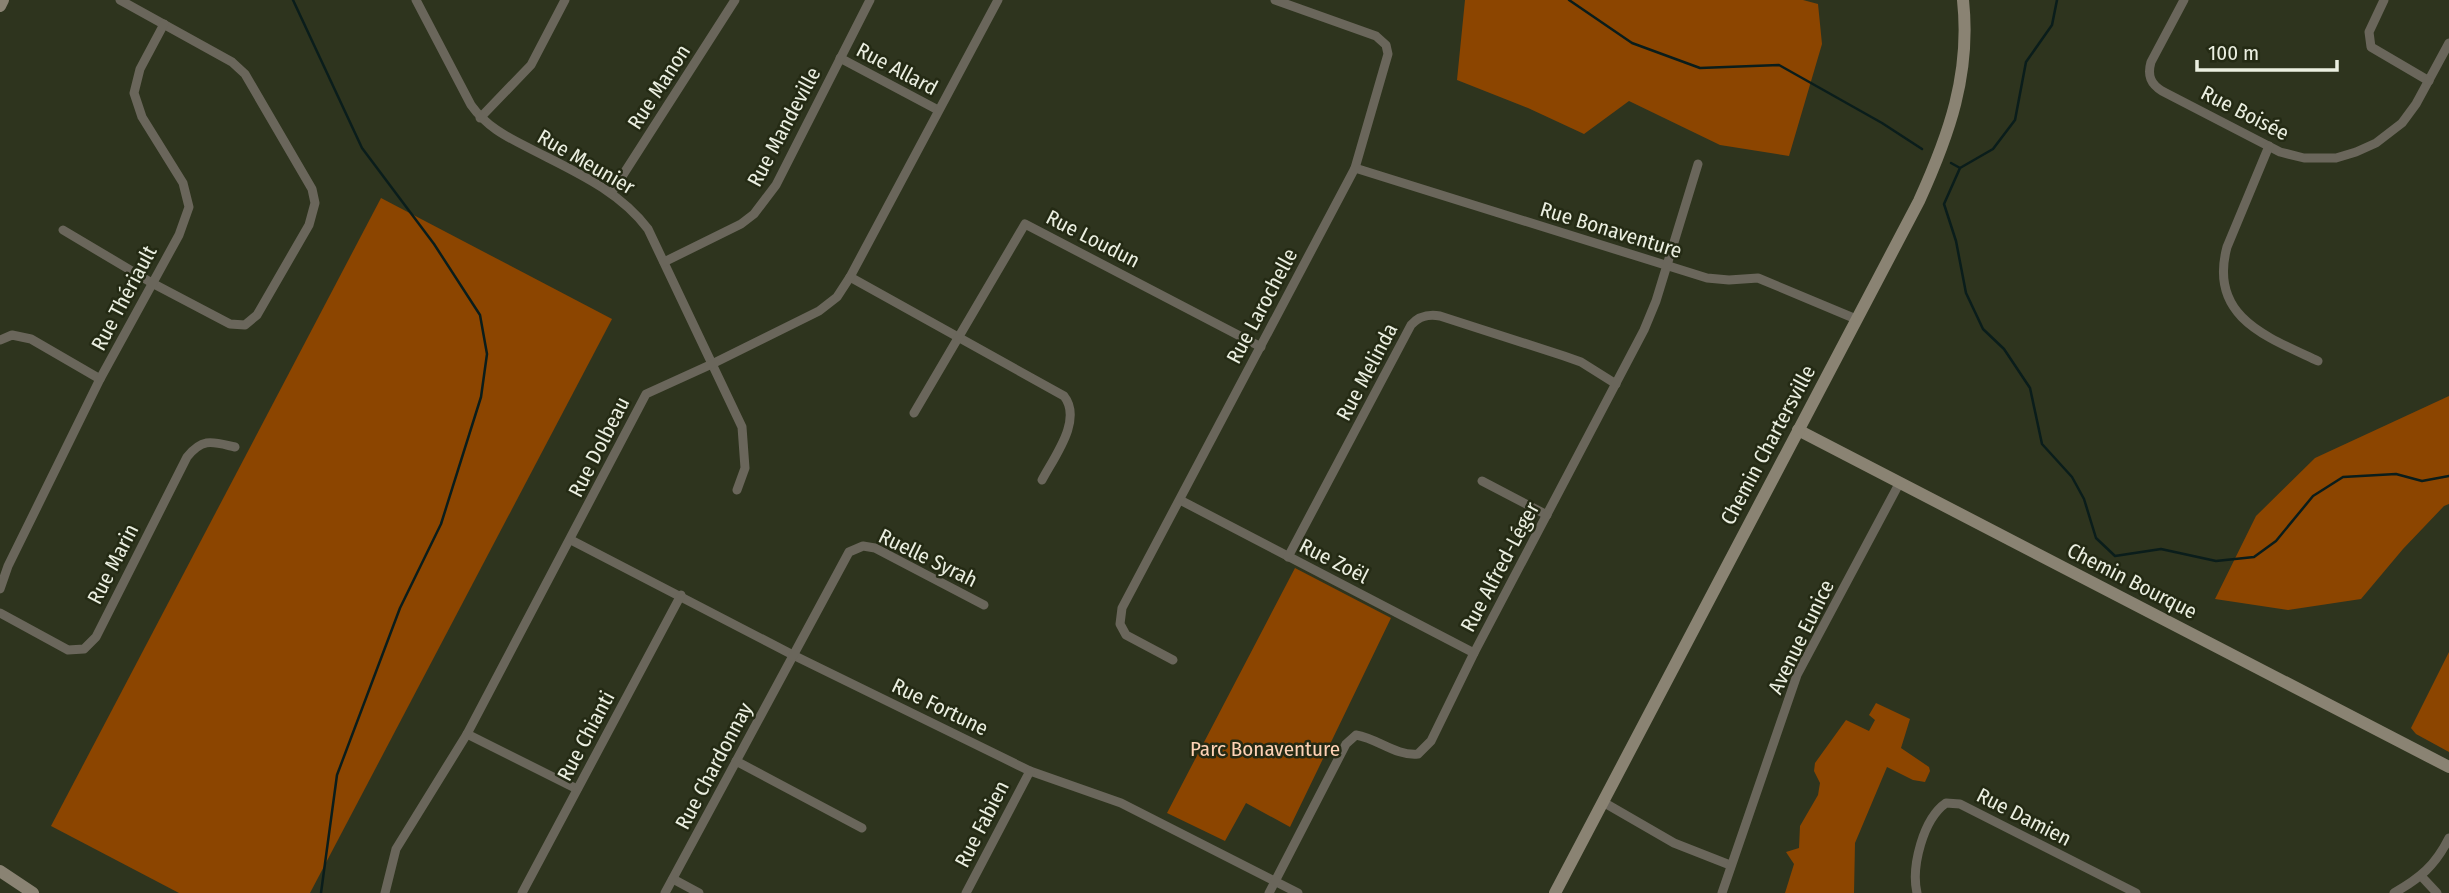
<svg xmlns="http://www.w3.org/2000/svg" width="2449" height="893" font-family="'Fira Sans Condensed',sans-serif">
  <style>
    .green { fill: #8c4500 }
    .lines { fill: none; stroke-linecap: round; stroke-linejoin: round }
    .stream { stroke: #0a1d1b; stroke-width: 2.5 }
    .street { stroke: #6a665b; stroke-width: 9 }
    .secondary { stroke: #8a8373; stroke-width: 12 }
    .labels { text-anchor: middle; stroke-width: 5; stroke-linejoin: round; paint-order: stroke }
    .street-label { font-size: 21px; fill: #ebefe1; stroke: #242a14 }
    .park-label { font-size: 21px; fill: #fed2b5; stroke: #242a14 }
  </style>
  <rect width="100%" height="100%" fill="#2e341e"/>
  <g class="green">
    <polygon points="1465,0 1803,0 1818,4 1822,44 1789,156 1720,145 1629,101 1584,134 1528,108 1457,80"/>
    <polygon points="381,198 612,319 310,893 179,893 51,826"/>
    <polygon points="2449,396 2449,504 2444,506 2403,549 2361,599 2288,610 2215,599 2256,516 2315,458"/>
    <polygon points="1295,568 1391,618 1290,827 1246,803 1225,841 1167,813"/>
    <polygon points="2449,652 2449,752 2416,734 2411,728"/>
    <polygon points="1876,703 1910,719 1901,748 1929,767 1930,771 1925,782 1913,780 1887,767 1855,843 1854,893 1785,893 1794,864 1786,852 1799,848 1800,826 1818,795 1820,783 1814,771 1815,763 1846,720 1869,731 1875,720 1869,715"/>
  </g>
  <g class="lines">
    <g class="stream">
      <polyline points="293,0 362,148 434,244 480,315 487,354 481,397 441,524 400,608 337,775 321,893"/>
      <polyline points="1569,0 1632,43 1700,68 1779,65 1882,123 1922,149"/>
      <polyline points="2057,0 2052,25 2026,62 2015,120 1993,149 1960,168 1944,204 1956,241 1966,293 1983,329 2004,349 2030,388 2042,444 2072,477 2084,499 2096,538 2115,556 2161,549 2216,561 2254,557 2276,541 2313,496 2343,477 2396,474 2422,481 2449,476"/>
      <polyline points="1951,163 1960,168"/>
    </g>
    <g class="street">
      <path d="M 416,0 L 471,105 C 486,126 505,136 527,147 C 571,170 618,189 648,229 L 742,427 L 745,468 L 737,490"/>
      <path d="M 2184,0 L 2151,62 C 2147,76 2151,84 2162,91 L 2280,152 L 2304,158 L 2336,158 L 2356,152 L 2376,143 L 2402,123 L 2416,104 L 2449,43"/>
      <polyline points="2384,0 2369,32 2371,47 2429,81"/>
      <polyline points="840,58 938,110"/>
      <polyline points="480,118 531,65 565,0"/>
      <path d="M 2269,146 L 2227,247 C 2208,317 2267,337 2318,361"/>
      <polyline points="1355,168 1707,278 1729,280 1758,278 1856,319"/>
      <polyline points="612,192 735,0"/>
      <polyline points="63,230 152,283 230,324 245,325 257,315 309,225 315,203 312,189 245,74 232,62 120,0"/>
      <polyline points="664,262 741,224 754,214 776,185 870,0"/>
      <path d="M 850,277 L 1064,396 C 1083,420 1054,457 1042,480"/>
      <polyline points="0,340 12,335 31,339 100,379"/>
      <polyline points="914,413 1025,224 1261,347"/>
      <polyline points="1482,481 1547,515"/>
      <polyline points="1180,500 1474,653"/>
      <polyline points="571,540 793,655 1030,771 1121,803 1298,893"/>
      <path d="M 1288,557 L 1411,325 C 1419,316 1428,314 1440,316 L 1564,356 L 1581,362 L 1616,384"/>
      <polyline points="0,589 8,566 100,379 179,235 189,207 183,183 142,117 134,93 140,69 164,24"/>
      <path d="M 0,613 L 68,650 L 84,649 L 96,637 L 187,457 C 203,437 213,442 235,447"/>
      <polyline points="1173,660 1126,635 1120,624 1122,608 1355,168 1388,54 1386,45 1376,36 1275,0"/>
      <polyline points="467,734 577,789"/>
      <polyline points="736,761 862,828"/>
      <polyline points="1603,802 1674,843 1730,865"/>
      <polyline points="2422,877 2437,893"/>
      <polyline points="673,879 699,893"/>
      <polyline points="385,893 396,849 467,734 646,394 712,364 819,311 837,297 850,277 998,0"/>
      <polyline points="522,893 681,595"/>
      <polyline points="665,893 849,552 863,546 875,548 984,605"/>
      <polyline points="966,893 1030,771"/>
      <path d="M 1269,893 L 1346,744 L 1356,735 C 1379,739 1395,756 1418,754 L 1431,741 L 1474,653 L 1644,330 L 1656,301 L 1698,164"/>
      <polyline points="1722,893 1797,675 1900,482"/>
      <path d="M 1917,893 C 1911,867 1923,819 1946,803 L 1960,804 L 2136,893"/>
      <path d="M 2394,893 C 2420,878 2435,866 2449,838"/>
    </g>
    <g class="secondary">
      <polyline points="0,6 3,0"/>
      <polyline points="1798,430 2449,767"/>
      <polyline points="0,871 33,893"/>
      <path d="M 1555,893 L 1919,201 C 1949,135 1971,74 1963,0"/>
    </g>
  </g>
  <g class="labels">
    <g class="street-label">
      <text transform="translate(897 69) rotate(28)" y="7">Rue Allard</text>
      <text transform="translate(659 87) rotate(-57)" y="7">Rue Manon</text>
      <text transform="translate(2245 113) rotate(27)" y="7">Rue Boisée</text>
      <text transform="translate(784 127) rotate(-62)" y="7">Rue Mandeville</text>
      <text transform="translate(586 162) rotate(30)" y="7">Rue Meunier</text>
      <text transform="translate(1611 230) rotate(17)" y="7">Rue Bonaventure</text>
      <text transform="translate(1093 239) rotate(27)" y="7">Rue Loudun</text>
      <text transform="translate(124 298) rotate(-62)" y="7">Rue Thériault</text>
      <text transform="translate(1262 306) rotate(-62)" y="7">Rue Larochelle</text>
      <text transform="translate(1367 372) rotate(-62)" y="7">Rue Melinda</text>
      <text transform="translate(1768 445) rotate(-62)" y="7">Chemin Chartersville</text>
      <text transform="translate(599 447) rotate(-63)" y="7">Rue Dolbeau</text>
      <text transform="translate(928 558) rotate(26)" y="7">Ruelle Syrah</text>
      <text transform="translate(1334 561) rotate(27)" y="7">Rue Zoël</text>
      <text transform="translate(113 564) rotate(-63)" y="7">Rue Marin</text>
      <text transform="translate(1500 567) rotate(-62)" y="7">Rue Alfred-Léger</text>
      <text transform="translate(2132 581) rotate(27)" y="7">Chemin Bourque</text>
      <text transform="translate(1801 637) rotate(-64)" y="7">Avenue Eunice</text>
      <text transform="translate(940 707) rotate(26)" y="7">Rue Fortune</text>
      <text transform="translate(586 736) rotate(-62)" y="7">Rue Chianti</text>
      <text transform="translate(714 766) rotate(-62)" y="7">Rue Chardonnay</text>
      <text transform="translate(2024 817) rotate(27)" y="7">Rue Damien</text>
      <text transform="translate(982 824) rotate(-63)" y="7">Rue Fabien</text>
    </g>
    <g class="park-label">
      <text x="1265" y="756">Parc Bonaventure</text>
    </g>
  </g>
  <path d="M2197 60v10h140v-10" fill="none" stroke="#ebefe1" stroke-width="3.5"/>
  <text x="2208" y="60" font-size="21" fill="#ebefe1" stroke="#242a14" stroke-width="5" paint-order="stroke">100 m</text>
</svg>
